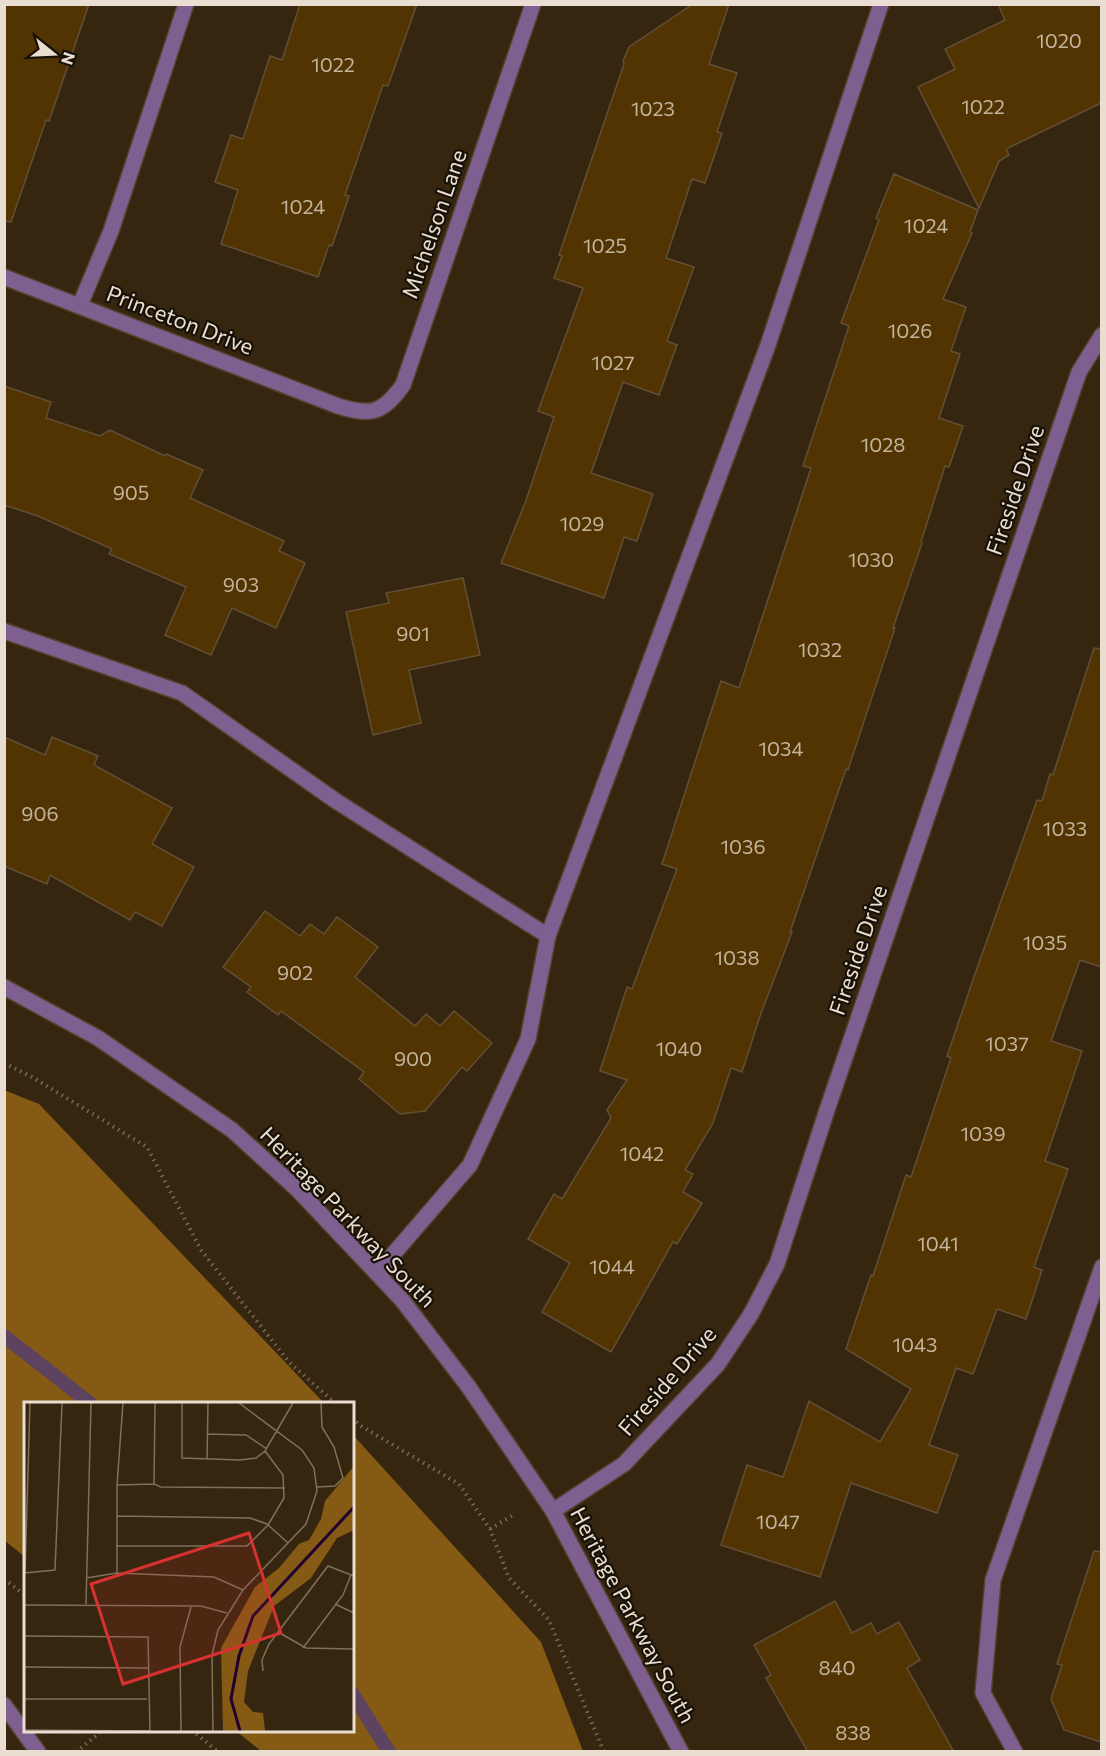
<svg xmlns="http://www.w3.org/2000/svg" width="1106" height="1756" font-family="Commissioner,sans-serif">
  <style>
    .forest { fill: #855a14 }
    .lines { fill: none; stroke-linecap: round; stroke-linejoin: round }
    .stream { stroke: #5d4360; stroke-width: 14 }
    .building { fill: #523402; stroke: #614f37; stroke-width: 1.5 }
    .minor-casing { stroke: #53432e; stroke-width: 18 }
    .path { stroke: #776955; stroke-width: 4; stroke-dasharray: 1.5 4.5; stroke-linecap: butt }
    .minor { stroke: #7e5f90; stroke-width: 15 }
    .labels { text-anchor: middle; stroke-width: 4.5; stroke-linejoin: round; paint-order: stroke }
    .number-label { font-size: 20px; fill: #c3b49d }
    .street-label { font-size: 22px; fill: #e9ded1; stroke: #181107 }
    .inset-river { fill: none; stroke: #210030; stroke-width: 3 }
    .inset-road { fill: none; stroke: #7e705d; stroke-width: 1.5 }
    .view { fill: #d73130; fill-opacity: 0.15; stroke: #d73130; stroke-width: 3 }
    .inset-edge { fill: none; stroke: #e9ded1; stroke-width: 3 }
  </style>
  <rect width="100%" height="100%" fill="#37260f"/>
  <g class="forest">
    <polygon points="4,1090 39,1104 324,1403 26,1404 25,1557 4,1540"/>
    <polygon points="353,1435 541,1642 583,1751 261,1751 236,1731 352,1730"/>
  </g>
  <g class="lines">
    <g class="stream">
      <polyline points="4,1336 91,1404"/>
      <polyline points="352,1693 389,1752"/>
    </g>
  </g>
  <g class="building">
    <polygon points="4,4 89,4 49,121 46,120 11,222 4,221"/>
    <polygon points="300,4 417,4 388,86 383,85 345,195 349,196 332,246 329,245 318,277 221,244 238,190 215,182 231,135 243,139 270,56 282,60"/>
    <polygon points="693,4 729,4 709,64 737,73 717,132 722,133 705,183 692,179 666,258 694,267 667,341 677,345 659,395 623,382 591,473 653,494 637,541 624,537 604,598 501,563 525,503 554,417 538,411 583,288 554,278 562,256 559,255 624,64 623,61 629,47"/>
    <polygon points="998,4 1101,4 1101,103 1006,149 1009,155 999,161 979,208 918,87 955,69 945,49 1005,20"/>
    <polygon points="894,174 978,210 970,232 972,233 943,299 966,307 951,351 960,354 939,418 963,426 949,467 945,466 921,542 922,543 893,628 895,628 868,709 848,770 846,769 790,932 792,932 760,1016 742,1072 731,1068 713,1123 685,1170 693,1174 683,1192 702,1203 677,1244 673,1242 611,1352 542,1312 570,1263 528,1239 554,1194 562,1199 611,1118 607,1110 627,1080 600,1071 627,987 632,989 677,869 662,864 721,681 739,688 811,468 803,466 849,326 841,323 879,220 876,218"/>
    <polygon points="4,386 51,402 46,418 100,436 110,430 165,456 166,454 203,470 190,498 284,541 279,551 305,563 276,628 232,608 211,655 165,635 186,587 109,554 112,549 38,516 4,505"/>
    <polygon points="463,578 480,655 409,670 421,723 373,735 346,612 389,603 386,593"/>
    <polygon points="1094,648 1101,649 1101,967 1080,960 1051,1041 1082,1051 1045,1161 1068,1169 1034,1267 1042,1270 1026,1319 997,1309 973,1374 956,1368 929,1445 958,1455 937,1513 851,1483 820,1577 721,1545 747,1465 783,1477 809,1401 880,1442 911,1389 846,1349 871,1275 873,1276 906,1175 911,1177 951,1058 947,1056 975,974 1037,800 1042,801 1050,774 1053,775"/>
    <polygon points="4,737 45,755 52,737 98,756 94,765 172,808 152,844 194,867 162,926 135,912 130,920 50,875 47,884 4,866"/>
    <polygon points="265,911 300,936 310,924 324,934 337,917 378,947 355,977 415,1026 426,1014 440,1026 454,1011 492,1043 467,1071 462,1067 425,1111 400,1114 359,1079 364,1072 281,1011 278,1015 247,992 251,987 223,967"/>
    <polygon points="1094,1551 1101,1552 1101,1742 1064,1730 1051,1699 1062,1665 1057,1664"/>
    <polygon points="835,1601 852,1633 871,1623 877,1634 899,1622 920,1660 907,1668 954,1752 808,1752 766,1678 771,1675 754,1645"/>
  </g>
  <g class="lines">
    <g class="minor-casing">
      <g id="minor">
        <path d="M 4,277 L 338,406 C 371,416 382,414 403,385 L 533,4"/>
        <polyline points="80,305 111,231 186,4"/>
        <polyline points="4,631 182,693 336,801 548,936"/>
        <polyline points="4,987 98,1038 232,1130 298,1190 402,1300 468,1386 553,1511 681,1752"/>
        <polyline points="377,1273 470,1165 528,1039 548,936 768,345 881,4"/>
        <polyline points="553,1511 624,1464 718,1364 751,1314 777,1264 827,1110 1079,372 1102,335"/>
        <polyline points="4,1705 38,1752"/>
        <polyline points="1015,1752 983,1693 993,1580 1102,1267"/>
      </g>
    </g>
    <g class="path">
      <polyline points="4,1063 32,1077 147,1147 201,1250 289,1362 336,1404"/>
      <polyline points="352,1418 361,1426 459,1484 490,1529 509,1578 549,1620 604,1752"/>
      <polyline points="490,1529 515,1514"/>
      <polyline points="4,1579 26,1596"/>
      <polyline points="192,1730 218,1752"/>
      <polyline points="76,1752 103,1730"/>
    </g>
    <use href="#minor" class="minor"/>
  </g>
  <g class="labels">
    <g class="number-label">
      <text x="1059" y="48">1020</text>
      <text x="333" y="72">1022</text>
      <text x="983" y="114">1022</text>
      <text x="653" y="116">1023</text>
      <text x="303" y="214">1024</text>
      <text x="926" y="233">1024</text>
      <text x="605" y="253">1025</text>
      <text x="910" y="338">1026</text>
      <text x="613" y="370">1027</text>
      <text x="883" y="452">1028</text>
      <text x="131" y="500">905</text>
      <text x="582" y="531">1029</text>
      <text x="871" y="567">1030</text>
      <text x="241" y="592">903</text>
      <text x="413" y="641">901</text>
      <text x="820" y="657">1032</text>
      <text x="781" y="756">1034</text>
      <text x="40" y="821">906</text>
      <text x="1065" y="836">1033</text>
      <text x="743" y="854">1036</text>
      <text x="1045" y="950">1035</text>
      <text x="737" y="965">1038</text>
      <text x="295" y="980">902</text>
      <text x="1007" y="1051">1037</text>
      <text x="679" y="1056">1040</text>
      <text x="413" y="1066">900</text>
      <text x="983" y="1141">1039</text>
      <text x="642" y="1161">1042</text>
      <text x="938" y="1251">1041</text>
      <text x="612" y="1274">1044</text>
      <text x="915" y="1352">1043</text>
      <text x="778" y="1529">1047</text>
      <text x="837" y="1675">840</text>
      <text x="853" y="1740">838</text>
    </g>
    <g class="street-label">
      <text transform="translate(434 224) rotate(-71)" y="8">Michelson Lane</text>
      <text transform="translate(180 320) rotate(21)" y="8">Princeton Drive</text>
      <text transform="translate(1015 490) rotate(-71)" y="8">Fireside Drive</text>
      <text transform="translate(858 950) rotate(-71)" y="8">Fireside Drive</text>
      <text transform="translate(348 1217) rotate(46)" y="8">Heritage Parkway South</text>
      <text transform="translate(667 1381) rotate(-49)" y="8">Fireside Drive</text>
      <text transform="translate(633 1615) rotate(62)" y="8">Heritage Parkway South</text>
    </g>
  </g>
  <g transform="translate(24 1402)">
    <rect width="330" height="330" fill="#37260f"/>
    <path d="M 330,64 L 330,128 L 313,136 L 287,176 L 250,204 L 224,269 L 220,300 L 229,310 L 239,311 L 241,329 L 199,329 L 197,246 L 231,185 L 255,166 L 275,142 L 285,138 L 297,117 L 301,99 Z" fill="#855a14"/>
    <path class="inset-river" d="M 216,329 L 207,297 L 215,254 L 229,214 L 330,105"/>
    <path class="inset-road" d="M 131,1 L 130,82 L 137,85 L 261,86M 158,1 L 158,56 L 216,58 L 232,56 L 241,49 L 269,1M 183,32 L 222,33 L 243,47M 183,58 L 184,1M 93,83 L 130,82M 293,85 L 311,84 L 319,76 L 310,45 L 298,25 L 297,1M 93,114 L 226,116 L 243,122 L 264,141M 92,144 L 223,144 L 244,123 L 260,96 L 259,73 L 241,49M 0,171 L 31,168 L 38,1M 1,171 L 6,1M 93,171 L 93,83 L 99,1M 62,176 L 93,171 L 190,175 L 219,188M 62,202 L 67,1M 311,202 L 330,211M 0,203 L 177,204 L 203,211M 254,230 L 282,246 L 330,247M 0,234 L 124,235 L 126,329M 279,246 L 319,193 L 327,173M 0,265 L 124,266M 239,269 L 238,258 L 245,242 L 304,164 L 330,174M 0,297 L 123,297M 0,328 L 126,329M 157,329 L 156,245 L 167,205M 189,329 L 188,253 L 194,228 L 219,188 L 282,122 L 293,89 L 290,66 L 278,48 L 215,1"/>
    <path class="view" d="M 225,131 L 257,231 L 99,282 L 67,182 Z"/>
    <rect width="330" height="330" class="inset-edge"/>
  </g>
  <rect width="1106" height="1756" fill="none" stroke="#e9ded1" stroke-width="12"/>
  <g transform="translate(54 54) rotate(108)" stroke="#181107" stroke-width="4.5" paint-order="stroke">
  <path d="M0-4.5L10 22L0 15L-10 22Z" fill="#e9ded1"/>
  <text y="-9" font-size="16" font-weight="bold" text-anchor="middle" fill="#e9ded1">N</text>
  </g>
</svg>
